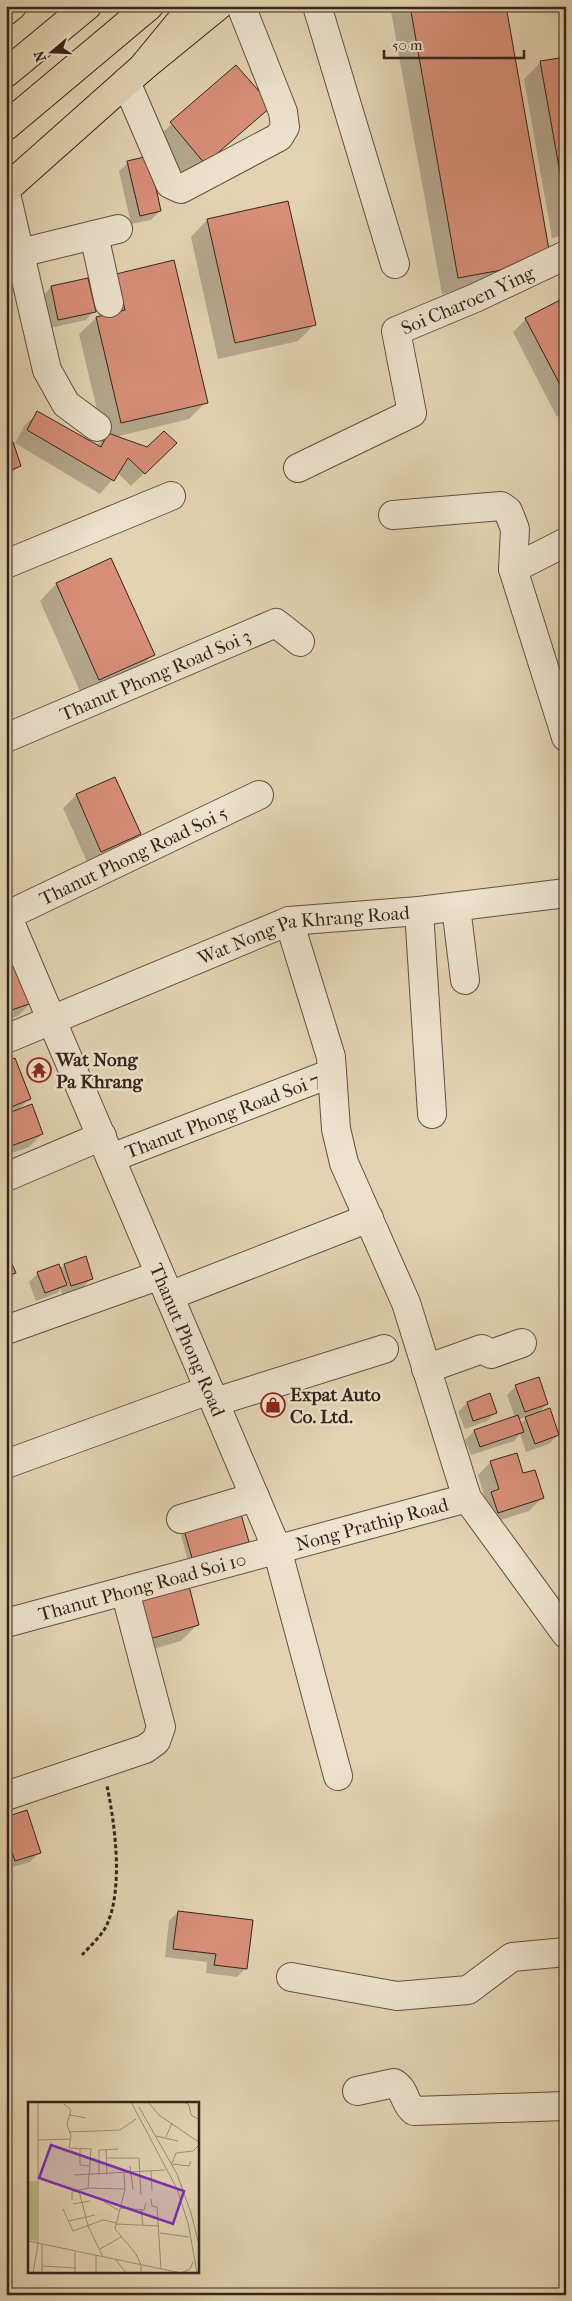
<svg xmlns="http://www.w3.org/2000/svg" width="572" height="2301" font-family="'IM FELL French Canon',serif">
  <style>
    .shadow { fill: #0003; fill-rule: evenodd }
    .building { fill: #d88f79; stroke: #35241a }
    .lines { fill: none; stroke-linecap: round; stroke-linejoin: round }
    .minor-casing { stroke: #605040; stroke-width: 30 }
    .major-casing { stroke: #35241a; stroke-width: 30 }
    .highway-casing { stroke: #35241a; stroke-width: 30 }
    .path { stroke: #35241a; stroke-width: 3; stroke-dasharray: 4 2.5; stroke-linecap: butt }
    .minor { stroke: #ede2cd; stroke-width: 28 }
    .major { stroke: #e3d3b2; stroke-width: 28 }
    .highway { stroke: #e3d3b2; stroke-width: 28 }
    .labels { text-anchor: middle; stroke-width: 4.5; stroke-linejoin: round; paint-order: stroke }
    .street-label { font-size: 19px; fill: #35241a; stroke: #ede2cd }
    .poi-label { font-size: 19px; font-weight: bold; fill: #35241a; stroke: #ede2cd; text-anchor: start }
    .inset-road { fill: none; stroke: #9d8d75; stroke-width: 1 }
    .view { fill: #7b2cbf; fill-opacity: 0.15; stroke: #7b2cbf; stroke-width: 2.5 }
    .inset-edge { fill: none; stroke: #35241a; stroke-width: 2.5 }
  </style>
  <rect width="100%" height="100%" fill="#e3d3b2"/>
  <filter id="stains"><feTurbulence type="fractalNoise" baseFrequency=".004" numOctaves="4"/><feColorMatrix values="0 0 0 0 .2 0 0 0 0 .09 0 0 0 0 .02 0 0 0 .5 -.17"/></filter>
  <radialGradient id="worn" r=".72"><stop offset=".6" stop-color="#630" stop-opacity="0"/><stop offset="1" stop-color="#630" stop-opacity=".3"/></radialGradient>
  <g class="shadow">
    <polygon points="390,6 505,6 533,278 442,294"/>
    <polygon points="566,58 566,235 552,238 524,79 541,62"/>
    <polygon points="236,67 270,106 188,179 154,140"/>
    <polygon points="128,163 160,211 151,220 131,224 119,171"/>
    <polygon points="207,220 315,324 298,341 218,359 191,237"/>
    <polygon points="116,275 206,402 189,419 115,437 147,449 175,443 131,486 118,473 100,494 15,443 24,426 37,413 96,446 104,439 79,334 96,318 105,316"/>
    <polygon points="51,287 94,311 86,320 50,328 43,296"/>
    <polygon points="566,300 566,412 557,417 513,332 526,319"/>
    <polygon points="6,440 19,466 6,479"/>
    <polygon points="56,584 153,655 136,671 82,696 40,601"/>
    <polygon points="115,778 139,834 126,847 88,864 63,808 76,795"/>
    <polygon points="6,938 31,1003 18,1016 6,1020"/>
    <polygon points="6,1063 30,1098 17,1111 42,1134 29,1147 6,1155"/>
    <polygon points="64,1265 92,1278 83,1287 62,1294 61,1289 57,1293 36,1301 29,1282 38,1273 60,1269"/>
    <path d="M 516,1386 L 547,1404 L 536,1415 L 558,1435 L 549,1444 L 526,1452 L 520,1434 L 514,1441 L 471,1455 L 465,1440 L 474,1431 L 515,1417 L 507,1395 ZM 528,1416 L 520,1425 L 518,1420 Z"/>
    <polygon points="490,1395 496,1412 487,1421 465,1429 458,1412 467,1403"/>
    <polygon points="491,1462 522,1475 542,1498 529,1511 485,1525 479,1506 485,1499 478,1475"/>
    <polygon points="185,1531 248,1541 244,1545 188,1561 181,1535"/>
    <polygon points="119,1619 198,1624 181,1641 129,1656"/>
    <polygon points="6,1818 39,1853 30,1862 6,1869"/>
    <polygon points="178,1912 246,1968 237,1977 206,1973 207,1962 165,1957 169,1921"/>
  </g>
  <g class="building">
    <polygon points="410,6 506,6 551,261 458,278"/>
    <polygon points="566,57 566,206 540,61"/>
    <polygon points="236,65 272,106 205,164 170,122"/>
    <polygon points="149,156 161,211 140,216 127,161"/>
    <polygon points="288,201 316,325 235,343 207,219"/>
    <polygon points="174,260 208,403 121,423 96,317 125,310 116,274"/>
    <polygon points="88,278 96,312 58,320 51,286"/>
    <polygon points="566,297 566,396 525,318"/>
    <polygon points="37,411 101,447 108,433 147,447 164,431 177,443 145,474 128,458 114,481 27,430"/>
    <polygon points="6,438 13,442 21,466 6,472"/>
    <polygon points="111,558 155,655 99,680 56,583"/>
    <polygon points="115,777 141,834 101,852 76,794"/>
    <polygon points="6,934 32,1003 6,1012"/>
    <polygon points="15,1058 31,1099 6,1109 6,1061"/>
    <polygon points="32,1104 43,1134 6,1148 6,1114"/>
    <polygon points="6,1250 16,1273 6,1277"/>
    <polygon points="86,1256 93,1279 71,1286 64,1264"/>
    <polygon points="59,1264 67,1285 45,1293 37,1272"/>
    <polygon points="539,1377 548,1404 525,1412 515,1385"/>
    <polygon points="490,1393 497,1413 473,1421 467,1402"/>
    <polygon points="550,1408 559,1435 535,1444 525,1417"/>
    <polygon points="518,1415 524,1432 480,1447 474,1430"/>
    <polygon points="517,1453 523,1473 535,1470 544,1498 498,1513 491,1492 499,1489 490,1461"/>
    <polygon points="241,1514 249,1542 192,1558 184,1530"/>
    <polygon points="189,1586 199,1625 146,1640 135,1601"/>
    <polygon points="27,1810 41,1853 15,1861 6,1834 6,1817"/>
    <polygon points="178,1911 253,1920 247,1969 214,1965 216,1954 173,1949"/>
  </g>
  <g class="lines">
    <g class="minor-casing">
      <g id="minor">
        <polyline points="317,6 395,264"/>
        <polyline points="126,82 170,184 181,189 279,137 285,127 283,112 241,6"/>
        <polyline points="6,194 47,370 66,404 97,427"/>
        <polyline points="94,235 109,303"/>
        <polyline points="20,253 118,229"/>
        <path id="s1" d="M 298,468 L 412,413 L 396,331 L 475,298 L 566,255"/>
        <polyline points="393,515 501,506 508,511 515,529 513,569 566,737"/>
        <polyline points="6,564 171,496"/>
        <polyline points="513,569 566,542"/>
        <path id="s2" d="M 6,738 L 276,623 L 300,642"/>
        <polyline points="456,907 465,980"/>
        <polyline points="419,911 432,1114"/>
        <path id="s3" d="M 6,913 L 277,1549 L 338,1776"/>
        <path id="s4" d="M 6,916 L 259,795"/>
        <polyline points="289,921 331,1057 336,1129 344,1163 406,1303 467,1498 566,1634"/>
        <path id="s5" d="M 6,1039 L 289,921 L 419,911 L 566,893"/>
        <path id="s6" d="M 111,1158 L 332,1073"/>
        <polyline points="6,1177 102,1136"/>
        <polyline points="169,1296 369,1218"/>
        <polyline points="6,1330 160,1275"/>
        <polyline points="426,1369 482,1349 491,1354 522,1343"/>
        <polyline points="215,1402 384,1349"/>
        <polyline points="6,1464 209,1390"/>
        <polyline points="181,1519 255,1497"/>
        <path id="s7" d="M 6,1623 L 467,1498"/>
        <polyline points="6,1796 145,1749 156,1741 161,1727 125,1591"/>
        <polyline points="291,1977 397,1996 468,1990 512,1957 566,1952"/>
        <path d="M 357,2091 L 394,2083 C 406,2090 404,2104 414,2111 L 566,2106"/>
      </g>
    </g>
    <g class="major-casing">
      <g id="major">
        <polyline points="6,11 12,6"/>
        <polyline points="6,189 142,68 218,6"/>
      </g>
    </g>
    <g class="highway-casing">
      <g id="highway">
        <polyline points="142,68 193,6"/>
        <polyline points="6,73 87,6"/>
        <polyline points="6,126 149,6"/>
      </g>
    </g>
    <path class="path" d="M 82,1955 C 90,1946 104,1934 108,1922 C 123,1886 115,1824 107,1786"/>
    <use href="#minor" class="minor"/>
    <use href="#major" class="major"/>
    <use href="#highway" class="highway"/>
  </g>
  <defs>
    <g id="temple-ring" transform="scale(1.25)"><circle r="9.5" fill="#ede2cd" stroke="#8f2418" stroke-width="1.5"/><path d="M0-6L5-2H3V0L6.5 2.5H4V6H1.5V3h-3V6H-4V2.5H-6.5L-3 0V-2H-5Z" fill="#8f2418"/></g>
    <g id="shop-ring" transform="scale(1.25)"><circle r="9.5" fill="#ede2cd" stroke="#8f2418" stroke-width="1.5"/><path d="M-5-2.5h2.3a2.7 3.5 0 0 1 5.4 0H5L5.5 6h-11ZM-1.5-2.5h3a1.5 2.3 0 0 0-3 0Z" fill="#8f2418"/></g>
  </defs>
  <g fill-rule="evenodd">
    <use href="#temple-ring" x="39" y="1070"/>
    <use href="#shop-ring" x="273" y="1405"/>
  </g>
  <g class="labels">
    <g class="street-label">
      <text dy="7" stroke="none"><textPath href="#s1" startOffset="288">Soi Charoen Ying</textPath></text>
      <text dy="7" stroke="none"><textPath href="#s2" startOffset="162">Thanut Phong Road Soi 3</textPath></text>
      <text dy="7" stroke="none"><textPath href="#s4" startOffset="141">Thanut Phong Road Soi 5</textPath></text>
      <text dy="7" stroke="none"><textPath href="#s5" startOffset="318">Wat Nong Pa Khrang Road</textPath></text>
      <text dy="7" stroke="none"><textPath href="#s6" startOffset="119">Thanut Phong Road Soi 7</textPath></text>
      <text dy="7" stroke="none"><textPath href="#s3" startOffset="464">Thanut Phong Road</textPath></text>
      <text dy="7" stroke="none"><textPath href="#s7" startOffset="379">Nong Prathip Road</textPath></text>
      <text dy="7" stroke="none"><textPath href="#s7" startOffset="141">Thanut Phong Road Soi 10</textPath></text>
    </g>
    <g class="poi-label">
      <text x="56" y="1066">Wat Nong<tspan x="56" dy="22">Pa Khrang</tspan></text>
      <text x="290" y="1401">Expat Auto<tspan x="290" dy="22">Co. Ltd.</tspan></text>
    </g>
  </g>
  <g transform="translate(28 2102)">
    <rect width="171" height="171" fill="#e3d3b2"/>
    <path d="M 0,79 L 9,79 L 9,139 L 0,137 Z" fill="#b9bb88"/>
    <path class="inset-road" d="M 10,0 L 10,142M 103,0 L 149,87 L 160,121 L 169,170M 120,0 L 131,13 L 172,41M 156,0 L 161,3 L 163,13 L 172,18M 36,2 L 43,8 L 39,22 L 43,34 L 41,46 L 63,47 L 60,86M 111,5 L 149,72 L 163,111 L 172,147M 42,13 L 58,16M 41,30 L 92,28 L 108,17M 128,34 L 150,39M 138,35 L 144,21M 10,38 L 43,37M 52,46 L 52,63 L 61,64M 78,48 L 79,73M 79,56 L 111,56 L 113,93M 144,61 L 148,51 L 165,49 L 172,42M 144,62 L 161,64 L 163,59M 102,64 L 105,88M 123,69 L 124,89M 96,71 L 97,87 L 87,127 L 108,152 L 113,163 L 113,171M 46,73 L 137,68M 71,73 L 71,48 L 90,47M 51,89 L 60,124 L 75,155M 123,97 L 124,104 L 129,105 L 133,167M 44,98 L 44,90 L 60,86 L 97,87M 76,100 L 92,109M 45,102 L 62,99M 92,106 L 116,108 L 118,101M 35,107 L 45,129 L 75,118 L 89,121M 113,107 L 115,123M 41,119 L 67,113M 88,122 L 131,124M 132,131 L 161,135M 0,139 L 153,171M 14,142 L 14,171M 72,147 L 93,135M 47,149 L 47,171M 88,158 L 98,171M 14,164 L 48,166M 5,171 L 10,142M 68,171 L 68,153M 153,171 L 162,167 L 165,160"/>
    <path class="view" d="M 23,43 L 156,89 L 145,122 L 11,76 Z"/>
    <rect width="171" height="171" class="inset-edge"/>
  </g>
  <rect width="572" height="2301" fill="none" stroke="#e3d3b2" stroke-width="25"/>
  <rect x="8" y="8" width="557" height="2286" fill="none" stroke="#35241a" stroke-width="2.5"/>
  <rect x="12" y="12" width="547" height="2276" fill="none" stroke="#35241a"/>
  <g transform="translate(52 52) rotate(251)" stroke="#ede2cd" stroke-width="4" paint-order="stroke">
  <path d="M0-4L9 19L0 12L-9 19Z" fill="#35241a"/>
  <text y="-8" font-size="14" font-weight="bold" text-anchor="middle" fill="#35241a">N</text>
  </g>
  <path d="M384 50v8h140v-8" fill="none" stroke="#35241a" stroke-width="2.5"/>
  <text x="392" y="50" font-size="15" fill="#35241a" stroke="#ede2cd" stroke-width="4" paint-order="stroke">50 m</text>
  <rect width="100%" height="100%" filter="url(#stains)"/>
  <rect width="100%" height="100%" fill="url(#worn)"/>
</svg>
